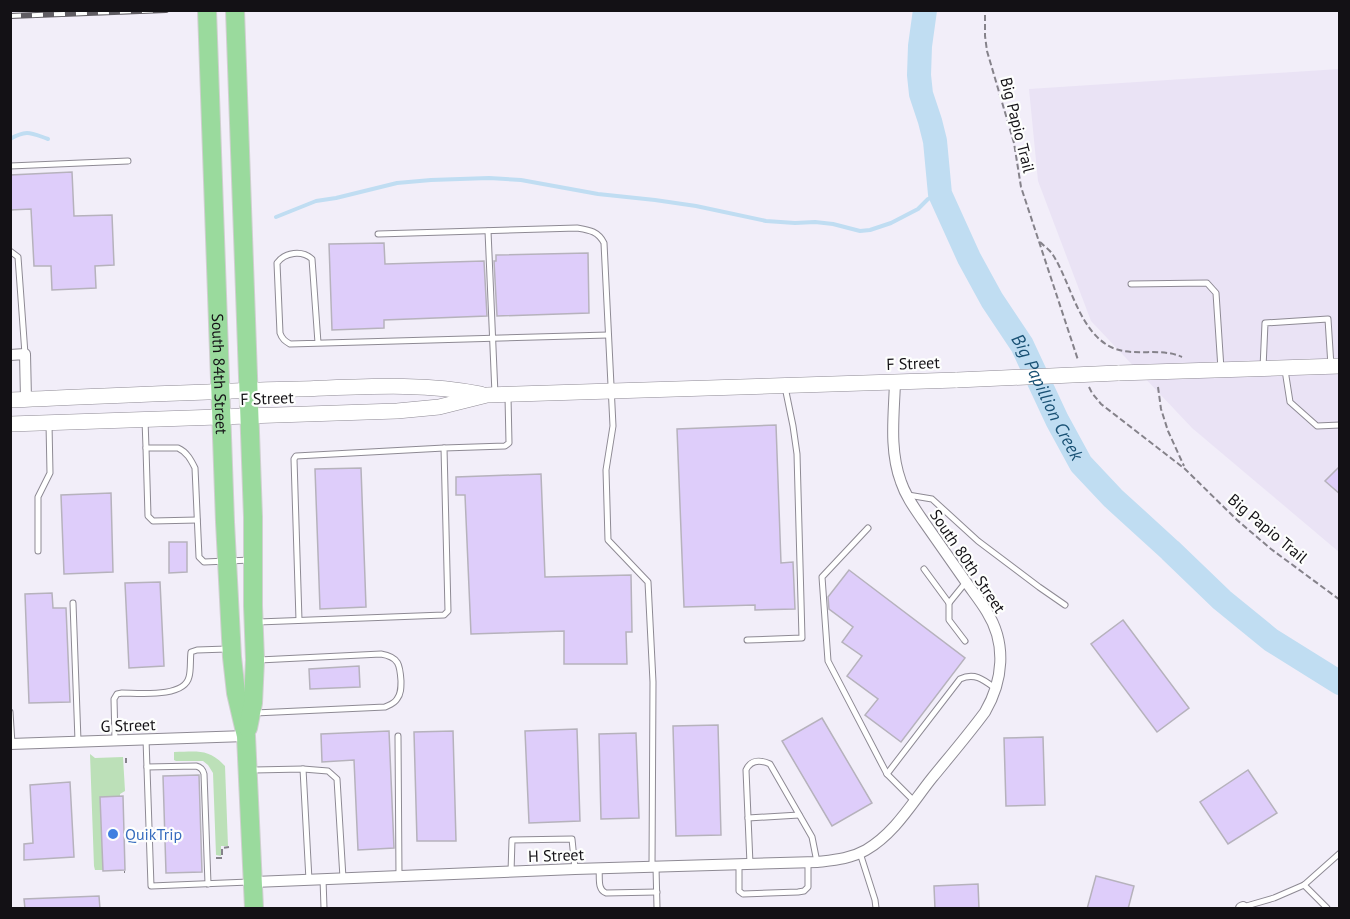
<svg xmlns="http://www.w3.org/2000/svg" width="1350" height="919" font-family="'PT Sans',sans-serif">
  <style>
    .built { fill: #eae3f5 }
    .green { fill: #bce0b8 }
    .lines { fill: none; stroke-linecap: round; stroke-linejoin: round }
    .stream { stroke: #c0ddf2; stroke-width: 4 }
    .river { stroke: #c0ddf2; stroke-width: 24 }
    .building { fill: #decdfa; stroke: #b6b2bc; stroke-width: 1.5 }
    .lane-casing { stroke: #8e8a94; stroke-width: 7 }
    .street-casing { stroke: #8e8a94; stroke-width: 12 }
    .secondary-casing { stroke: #8e8a94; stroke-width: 16 }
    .primary-casing { stroke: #d0cfd0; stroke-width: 20 }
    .path { stroke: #85828a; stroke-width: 2; stroke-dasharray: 6 3; stroke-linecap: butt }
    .lane { stroke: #fff; stroke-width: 5 }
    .street { stroke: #fff; stroke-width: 10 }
    .secondary { stroke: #fff; stroke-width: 15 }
    .primary { stroke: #9ada9d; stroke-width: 18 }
    .rail-casing { stroke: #5f5c62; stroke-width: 6 }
    .rail { stroke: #fdfefd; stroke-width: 4; stroke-dasharray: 11; stroke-linecap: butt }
    .secondary-bridge-casing { stroke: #8e8a94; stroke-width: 16; stroke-linecap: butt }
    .secondary-bridge { stroke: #fff; stroke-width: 15 }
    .shop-dot { fill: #3f7fe0; stroke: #fdfefd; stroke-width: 2 }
    .labels { text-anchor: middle; stroke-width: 4.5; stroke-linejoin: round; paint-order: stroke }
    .street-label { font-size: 16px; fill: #131115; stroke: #fdfefd }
    .shop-label { font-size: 16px; fill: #366cbe; stroke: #fdfefd; text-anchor: start }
    .water-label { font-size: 18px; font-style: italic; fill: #195174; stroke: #fdfefd }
  </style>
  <rect width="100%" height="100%" fill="#f2eef9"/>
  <polygon class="built" points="1339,69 1339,552 1192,428 1091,321 1038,181 1029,89"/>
  <g class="green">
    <path d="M 174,752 C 197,752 208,748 225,766 L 228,846 L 221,846 L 221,856 L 216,855 L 213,773 L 208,765 L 203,761 L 176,761 L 174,760 Z"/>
    <polygon points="90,754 95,758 123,757 125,791 120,794 120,796 100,797 103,870 95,870 94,866"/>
  </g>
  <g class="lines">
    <g class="stream">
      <path d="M 10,139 C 27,129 31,133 48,139"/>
      <polyline points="276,217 316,201 336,198 397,183 431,180 489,178 521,180 598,194 655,200 696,206 766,221 795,223 815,222 833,224 860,231 870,230 891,223 918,209 928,199 940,194"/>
    </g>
    <path class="river" id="s1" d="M 925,10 L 920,46 L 919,75 L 921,94 L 930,121 L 935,141 L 940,194 L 969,258 L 992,300 L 1022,345 L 1057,420 L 1081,464 L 1113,498 L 1170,550 L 1222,600 L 1271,640 L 1340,683"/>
  </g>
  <g class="building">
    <polygon points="72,172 74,216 112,215 114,265 95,266 96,288 52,290 51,266 34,266 31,209 10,210 10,175"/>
    <polygon points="384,243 385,264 484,261 487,316 384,320 384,328 332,330 329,244"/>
    <polygon points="588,253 589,313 497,316 494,261 496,261 496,255"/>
    <polygon points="776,425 781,563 793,562 795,609 755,610 755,605 684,607 677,429"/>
    <polygon points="1340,466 1340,494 1325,481"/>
    <polygon points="361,468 366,607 320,609 315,469"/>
    <polygon points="541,474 545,577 631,575 632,632 626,632 627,664 564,664 564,631 471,634 465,495 456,495 456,477"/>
    <polygon points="111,493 113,572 64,574 61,495"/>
    <polygon points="169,542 187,542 187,572 169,573"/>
    <polygon points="849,570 965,658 901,742 865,715 878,699 847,676 862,656 842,642 853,627 829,609 828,597"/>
    <polygon points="160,582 164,666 129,668 125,583"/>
    <polygon points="52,593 53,608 66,608 70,702 29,703 25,594"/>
    <polygon points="1123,620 1189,708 1157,732 1091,644"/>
    <polygon points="359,666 360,687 310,689 309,669"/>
    <polygon points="822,718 872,803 832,826 782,741"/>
    <polygon points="718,725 721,835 676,836 673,726"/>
    <polygon points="577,729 580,821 529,823 525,731"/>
    <polygon points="389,731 394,848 358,850 354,760 322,762 321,734"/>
    <polygon points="453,731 456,841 417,841 414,732"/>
    <polygon points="636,733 639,818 601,819 599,734"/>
    <polygon points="1043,737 1045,805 1006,806 1004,738"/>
    <polygon points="1248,770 1277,813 1228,844 1200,802"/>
    <polygon points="199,775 202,872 166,873 163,776"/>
    <polygon points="70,782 74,857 24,860 24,844 33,843 30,785"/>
    <polygon points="123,796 125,870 103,871 100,797"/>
    <polygon points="1096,876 1134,886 1128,909 1087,909"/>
    <polygon points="978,884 979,909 935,909 934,886"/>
    <polygon points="99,896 100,909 25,909 24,899"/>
  </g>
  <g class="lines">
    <g class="lane-casing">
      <g id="lane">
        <polyline points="10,166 128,161"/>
        <polyline points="488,231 495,394"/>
        <path d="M 378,234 L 577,228 C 589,230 598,231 604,243 L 613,426 L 606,470 L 608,540 L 648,582 L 653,682 L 652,867"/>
        <polyline points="10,251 18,257 25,354"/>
        <polyline points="1131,284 1207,283 1216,293 1221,369"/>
        <path d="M 318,343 L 312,259 C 302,250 285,252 277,263 L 280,333 C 282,339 285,341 290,344 L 608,335"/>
        <polyline points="1263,368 1265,323 1328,319 1331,366"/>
        <polyline points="1285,370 1290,402 1317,426 1340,425"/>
        <path d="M 145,420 L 146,448 L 178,448 C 187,452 191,460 195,468 L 199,557 L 204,562 L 251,560"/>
        <polyline points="146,448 148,516 153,521 197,520"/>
        <polyline points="908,495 932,499 978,541 1039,587 1065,605"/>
        <polyline points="868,528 822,577 828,661 887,774 914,801"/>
        <polyline points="38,551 38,497 50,473 49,424"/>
        <polyline points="924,569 949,603 966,582"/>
        <polyline points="73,603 78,741"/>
        <polyline points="949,603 949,620 965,641"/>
        <polyline points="299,620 294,459 296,456 444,448"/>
        <polyline points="258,622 444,615 448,611 444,448 505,446 509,443 508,397"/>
        <polyline points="747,640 802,638 797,454 793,426 785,387"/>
        <polyline points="10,712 12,744"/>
        <path d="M 255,713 L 385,707 C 389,705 394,704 397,699 C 401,694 401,688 401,681 C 400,665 399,657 381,654 L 259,660"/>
        <polyline points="398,736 399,876"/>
        <polyline points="146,739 151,886 249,882"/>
        <path d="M 115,740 L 114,699 L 117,694 L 122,693 C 139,693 184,698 189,677 C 191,671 190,659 191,652 L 197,650 L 227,649"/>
        <path d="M 147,767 L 196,766 C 201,767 203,770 204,774 L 208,884"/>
        <polyline points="303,769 309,880"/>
        <polyline points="249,770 303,769 328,771 337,779 343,878"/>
        <path d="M 887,774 L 960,679 C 975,672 984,680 996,689"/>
        <polyline points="748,818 799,815"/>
        <polyline points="860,853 875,900 876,908"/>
        <polyline points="739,864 739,891 743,894 798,892 804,891 808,887 808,862"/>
        <path d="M 750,864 L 746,770 C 751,759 761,760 770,764 L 812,837 L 817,862"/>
        <polyline points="656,867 657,908"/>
        <path d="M 599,869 C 600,877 597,890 606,893 L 657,892"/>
        <polyline points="511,872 512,840 572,839 575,869"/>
        <polyline points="323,879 324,908"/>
        <polyline points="1304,885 1327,908"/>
        <polyline points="1243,907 1274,898 1304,885 1340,853"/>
      </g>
    </g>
    <g class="street-casing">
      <g id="street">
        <polyline points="10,355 25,354 26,399"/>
        <polyline points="10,744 246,736"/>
        <path d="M 253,882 L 575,869 L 817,862 C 834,860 850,859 866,850 C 895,833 912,803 932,778 C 950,756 968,735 985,712 C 1003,681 1007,644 987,612 C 981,602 973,592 966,582 C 952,562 938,542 924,522 C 915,509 906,497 901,482 C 889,450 894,415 895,382"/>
        <polyline points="1241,908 1243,907"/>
      </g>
    </g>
    <g class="secondary-casing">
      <g id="secondary">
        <polyline points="1118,373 1340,366"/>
        <path d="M 10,400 C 107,396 203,391 299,389 C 360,387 421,382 481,394"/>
        <polyline points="10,424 397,411 439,407 487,395 957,380"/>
      </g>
    </g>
    <g class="primary-casing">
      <g id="primary">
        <path id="s2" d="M 207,10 L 225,522 L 232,657 L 236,693 L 246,736 L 254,908"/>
        <polyline points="235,10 253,517 253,606 255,660 253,703 248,728"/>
      </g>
    </g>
    <g class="path">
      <polyline points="985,15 985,36 987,51 1014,143 1021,187 1078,360"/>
      <path d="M 1040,242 C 1044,246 1050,250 1053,255 C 1071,283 1079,333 1113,348 C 1135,357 1160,347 1182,357"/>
      <polyline points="1089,387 1092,393 1101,404 1185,469 1237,520 1271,549 1340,600"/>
      <polyline points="1158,387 1161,409 1168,431 1184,466"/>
      <polyline points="126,758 126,763"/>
      <polyline points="216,858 222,858 222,848 229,847"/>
      <polyline points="124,872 125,872"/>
    </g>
    <use href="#lane" class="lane"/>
    <use href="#street" class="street"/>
    <use href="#secondary" class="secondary"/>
    <use href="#primary" class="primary"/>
    <g class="rail-casing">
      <polyline id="rail" points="10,16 166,10"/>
    </g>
    <use href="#rail" class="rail"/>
    <g class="secondary-bridge-casing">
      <polyline id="secondary-bridge" points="957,380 1118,373"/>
    </g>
    <use href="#secondary-bridge" class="secondary-bridge"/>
  </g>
  <circle class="shop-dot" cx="113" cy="834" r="6"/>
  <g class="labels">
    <g class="street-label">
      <text transform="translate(1018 125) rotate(76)" y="6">Big Papio Trail</text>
      <text transform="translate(913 363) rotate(-2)" y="6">F Street</text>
      <text dy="6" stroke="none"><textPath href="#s2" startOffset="364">South 84th Street</textPath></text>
      <text transform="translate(267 398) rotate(-2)" y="6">F Street</text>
      <text transform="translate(1268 528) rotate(40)" y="6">Big Papio Trail</text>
      <text transform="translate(968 561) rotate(56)" y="6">South 80th Street</text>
      <text transform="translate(128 725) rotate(-2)" y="6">G Street</text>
      <text transform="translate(556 855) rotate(-2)" y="6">H Street</text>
    </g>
    <g class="shop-label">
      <text x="125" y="840">QuikTrip</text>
    </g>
    <g class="water-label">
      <text dy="6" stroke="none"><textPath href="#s1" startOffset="417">Big Papillion Creek</textPath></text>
    </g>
  </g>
  <rect width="1350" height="919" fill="none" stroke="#131115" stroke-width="24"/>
</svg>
